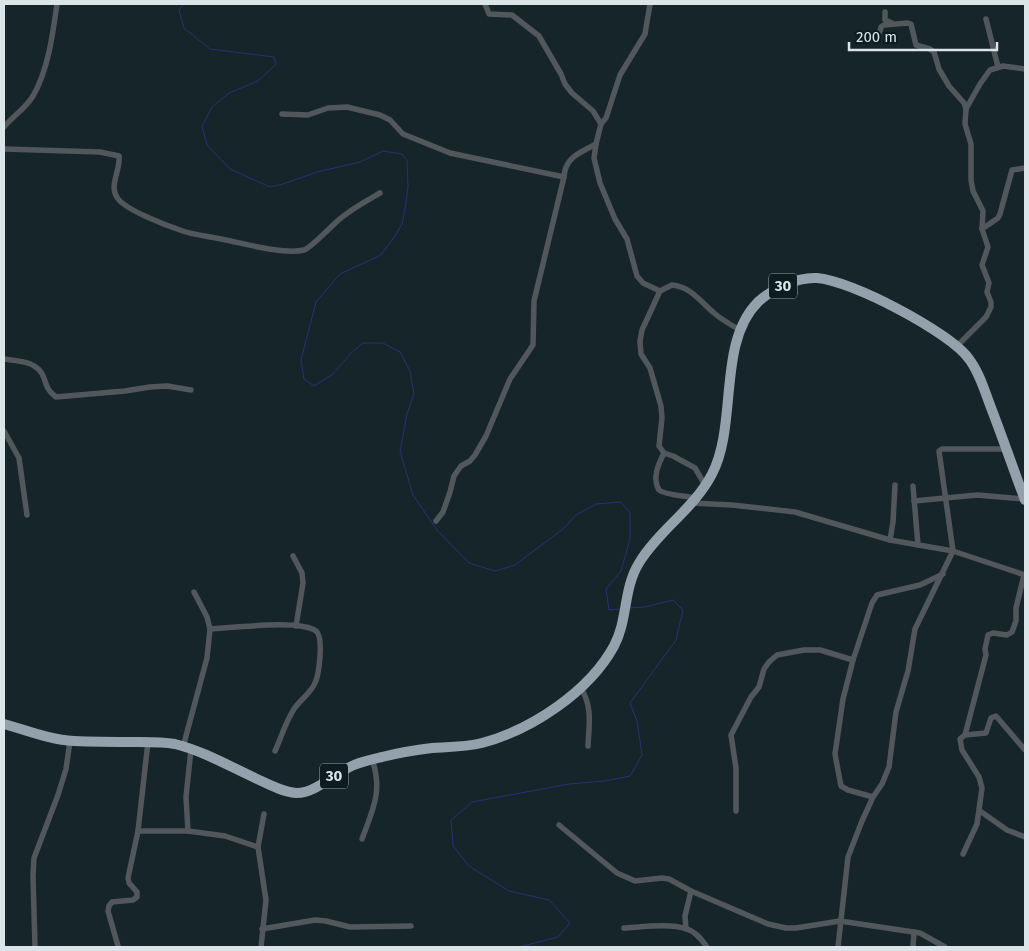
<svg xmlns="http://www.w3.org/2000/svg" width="1029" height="951" font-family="'Fira Sans',sans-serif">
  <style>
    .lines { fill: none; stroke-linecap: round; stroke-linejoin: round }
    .stream { stroke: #2f2c79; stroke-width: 1 }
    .street { stroke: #52575c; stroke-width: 5.5 }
    .highway { stroke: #94a0ab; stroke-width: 10 }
    .labels { text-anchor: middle; stroke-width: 4; stroke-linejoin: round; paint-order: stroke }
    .shield { fill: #0d1c1f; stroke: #9da8aa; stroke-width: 1 }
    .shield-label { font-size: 15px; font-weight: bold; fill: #dbe4e6 }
  </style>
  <rect width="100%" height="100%" fill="#162529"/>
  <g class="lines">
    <g class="stream">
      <polyline points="184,4 179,10 184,28 210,49 274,57 276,64 258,81 229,93 212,107 202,126 207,145 230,169 270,187 283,184 317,172 360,162 383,151 402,154 407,160 408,187 406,203 402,224 395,236 381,255 340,274 316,302 301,360 304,379 314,386 333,374 350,354 363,343 383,343 400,352 410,371 414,394 407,414 400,451 413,495 437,530 469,563 495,571 515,565 563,529 576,515 596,504 621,502 630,513 630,539 621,571 606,589 609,610 620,609"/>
      <polyline points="519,947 558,937 570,923 549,900 509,891 469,866 453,846 451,820 472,802 569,784 605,781 630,776 642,755 637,721 630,703 676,640 683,610 673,600 645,607 629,608"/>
    </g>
    <g class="street">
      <polyline points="485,4 489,14 512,15 539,36 561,74 565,84 572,93 593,111 601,124 596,144 594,158 600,183 615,219 627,239 637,276 643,283 660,291 642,330 640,341 641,354 650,368 661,406 662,418 659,446 664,453 673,456 695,468 705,485"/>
      <polyline points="885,12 885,20 892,23"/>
      <polyline points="986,19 998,67"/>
      <path d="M 858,41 C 869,38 879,40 881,27 L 884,25 L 908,23 L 911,24 L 916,45 L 930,49 L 934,52 L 939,69 L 949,86 L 964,103 L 966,109"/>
      <polyline points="282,114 308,115 328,108 347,107 380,115 390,120 403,134 450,153 564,177"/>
      <polyline points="601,124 606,118 620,75 645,34 650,4"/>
      <path d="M 4,127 C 13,116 25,109 33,96 C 48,71 53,33 57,4"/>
      <path d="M 4,149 L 100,152 L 119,156 C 121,171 107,187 119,200 C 129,211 165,225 180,230 C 193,235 207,236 221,239 C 242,243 284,255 304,250 C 311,248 333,224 341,218 C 353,208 366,201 380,193"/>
      <polyline points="982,229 998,218 1000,214 1012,170 1025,168"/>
      <path d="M 660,291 L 672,285 C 691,287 700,301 714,313 C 722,320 731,325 740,330"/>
      <polyline points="957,346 986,317 991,307 991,302 987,292 989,283 982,265 988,247 982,229 983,211 973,191 971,180 971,144 965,124 966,109 980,84 990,70 1003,66 1025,69"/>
      <path d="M 4,359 C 19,361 38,361 44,378 C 47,387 48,391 56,397 L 125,391 L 150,387 L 167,386 L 191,390"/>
      <polyline points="4,431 19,458 27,515"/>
      <path d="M 664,453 C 658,465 652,478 659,490 C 665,495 686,496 695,498"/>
      <polyline points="913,486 918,545"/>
      <polyline points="914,501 977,495 1025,499"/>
      <polyline points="691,503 732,505 795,512 890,540 953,551 1025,575"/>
      <path d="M 436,521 L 443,512 L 450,492 L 454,476 L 461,466 L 470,461 L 475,455 L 486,436 L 510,379 L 533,345 L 534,301 L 564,177 C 565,157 580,153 596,144"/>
      <polyline points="890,540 893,522 895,485"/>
      <polyline points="293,556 302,573 303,583 296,626"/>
      <path d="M 210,629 C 233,628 299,619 316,631 C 324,637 319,675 315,683 C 311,693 300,700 294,709 C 286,721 281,738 275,751"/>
      <path d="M 580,687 C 593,705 589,726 588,746"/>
      <polyline points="965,735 986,655 985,649 988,635 993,633 1007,635 1012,632 1016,621 1016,608 1024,575"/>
      <polyline points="183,747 207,658 210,629 207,617 194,592"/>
      <polyline points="873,797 848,790 841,786 835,754 843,699 853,660 872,603 877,595 920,585 943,574"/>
      <polyline points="736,811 736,768 731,735 751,697 759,687 764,669 769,662 777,655 804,650 820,650 853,660"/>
      <polyline points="980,811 1007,830 1025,837"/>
      <polyline points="559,825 617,873 635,881 662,878 669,879 691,891 768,924 786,928 796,928 840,921 920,933 945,947"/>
      <polyline points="138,831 188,831 225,836 258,847"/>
      <polyline points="188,831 186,797 191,749"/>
      <path d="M 362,839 C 373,809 383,791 372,759"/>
      <polyline points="963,854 977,824 982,788 979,777 962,750 960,739 965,735 986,733 991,718 996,716 1025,750"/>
      <path d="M 624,928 C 642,927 670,923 687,929 C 696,932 702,940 707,947"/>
      <polyline points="262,929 315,920 326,921 350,927 411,926"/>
      <polyline points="686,929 685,916 691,891"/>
      <polyline points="118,946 108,911 109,906 112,902 133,900 137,897 137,892 129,883 128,878 138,831 148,742"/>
      <polyline points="35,947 33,876 34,858 58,795 66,769 70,741"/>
      <polyline points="261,947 266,900 258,847 264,814"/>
      <polyline points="838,947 848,857 862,821 873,797 882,784 889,767 896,712 908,671 915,629 953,551 939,451 942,449 1006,449"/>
      <polyline points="913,947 914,932"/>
    </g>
    <path class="highway" d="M 4,724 C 26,730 50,740 74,741 C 96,742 118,742 139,742 C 151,742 164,742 175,744 C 203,751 229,766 255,778 C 268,784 282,792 296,793 C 314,794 337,772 354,765 C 363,761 373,759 382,757 C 398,753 415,750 432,748 C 449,747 466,747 482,743 C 531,730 589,692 614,646 C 628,620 623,589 639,563 C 659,530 694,509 712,474 C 738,424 717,343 758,302 C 773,288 797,277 817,278 C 850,280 950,332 969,359 C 979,372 984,389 990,405 C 1002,436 1013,468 1025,500"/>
  </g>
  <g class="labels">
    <g class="shield">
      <rect x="769" y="273.5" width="28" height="25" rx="4"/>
      <rect x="320" y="763.5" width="28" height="25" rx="4"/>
    </g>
    <g class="shield-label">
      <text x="783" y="291">30</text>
      <text x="334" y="781">30</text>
    </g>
  </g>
  <rect width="1029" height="951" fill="none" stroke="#dbe4e6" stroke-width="10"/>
  <path d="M849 42v8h148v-8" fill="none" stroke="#dbe4e6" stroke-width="2.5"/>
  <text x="856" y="42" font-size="15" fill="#dbe4e6" stroke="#0d1c1f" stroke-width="4" paint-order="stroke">200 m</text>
</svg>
